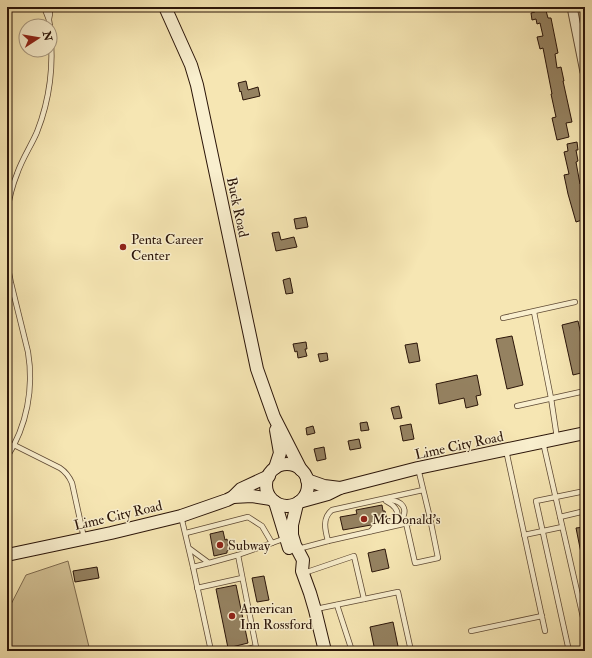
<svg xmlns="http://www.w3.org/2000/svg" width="592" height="658" font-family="'IM FELL Double Pica',serif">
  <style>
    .green { fill: #d3c296; stroke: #7f6c50 }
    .building { fill: #958261; stroke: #2b1509 }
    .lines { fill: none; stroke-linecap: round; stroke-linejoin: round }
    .lane-casing { stroke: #5e4934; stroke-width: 6 }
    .street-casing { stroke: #5e4934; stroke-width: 11 }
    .secondary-casing { stroke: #2b1509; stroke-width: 14 }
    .lane { stroke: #f9efce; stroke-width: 4.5 }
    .street { stroke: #f9efce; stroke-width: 9 }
    .secondary { stroke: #f9efce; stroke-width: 12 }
    .poi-dot { fill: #8f2418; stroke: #f9efce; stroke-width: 1.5 }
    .labels { text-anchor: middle; stroke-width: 3; stroke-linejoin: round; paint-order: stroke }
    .street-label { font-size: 14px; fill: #2b1509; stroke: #f9efce }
    .poi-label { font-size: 14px; fill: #2b1509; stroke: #f9efce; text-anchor: start }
  </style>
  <rect width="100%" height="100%" fill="#f6e6b3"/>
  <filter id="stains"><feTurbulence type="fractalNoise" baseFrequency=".005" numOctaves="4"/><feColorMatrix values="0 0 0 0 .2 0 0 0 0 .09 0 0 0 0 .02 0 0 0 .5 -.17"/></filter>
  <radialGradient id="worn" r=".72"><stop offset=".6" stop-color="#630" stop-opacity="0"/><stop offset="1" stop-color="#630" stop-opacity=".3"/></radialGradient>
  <polygon class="green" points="68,561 90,651 7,651 7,612 26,575"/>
  <g class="building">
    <polygon points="540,7 545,7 548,18 551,18 558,53 555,54 557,68 561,67 564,81 563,81 572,122 566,123 569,137 557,140 552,118 556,117 551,94 552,94 543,48 540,49 537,37 543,36 540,23 537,24 536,19 532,20 531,13 535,12 534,8"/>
    <polygon points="246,81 248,90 258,87 260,96 243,100 241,91 240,92 238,83"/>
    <polygon points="577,142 578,150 576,150 578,161 576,162 580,184 585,183 585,219 576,222 568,194 564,175 569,174 564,152 568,151 567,144"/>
    <polygon points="306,217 308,227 296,229 294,219"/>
    <polygon points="279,232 281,240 294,237 297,247 276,251 272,233"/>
    <polygon points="290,278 293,293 286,294 283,280"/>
    <polygon points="578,321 585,352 585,372 573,375 562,325"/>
    <polygon points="512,336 523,385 507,389 496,339"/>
    <polygon points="306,342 307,349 305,349 307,356 298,358 297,351 295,352 293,344"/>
    <polygon points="417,343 420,361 409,363 405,345"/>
    <polygon points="327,353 328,360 320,362 318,354"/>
    <polygon points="477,375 481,395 476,396 478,405 466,408 464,398 439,404 436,384"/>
    <polygon points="399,406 402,418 394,419 391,408"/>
    <polygon points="367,422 369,430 361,431 360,423"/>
    <polygon points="411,424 414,439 403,441 400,426"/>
    <polygon points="313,426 315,433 307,435 306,428"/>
    <polygon points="359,439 361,448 350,450 348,441"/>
    <polygon points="324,447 326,459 317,461 314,449"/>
    <polygon points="382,505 383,511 385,511 387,520 371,525 343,530 340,517 357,514 356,510"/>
    <polygon points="585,527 585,557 582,558 576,528"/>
    <polygon points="223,531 225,540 227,539 229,550 227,551 227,553 214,556 210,534"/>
    <polygon points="385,549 389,568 372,572 368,553"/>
    <polygon points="97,567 99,578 75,582 73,571"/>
    <polygon points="264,576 269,600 257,602 252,578"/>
    <polygon points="236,585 248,643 228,648 216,589"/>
    <polygon points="393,622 399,651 375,651 370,627"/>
  </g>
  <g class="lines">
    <g class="lane-casing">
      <g id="lane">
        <polyline points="44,7 49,20 50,26"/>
        <polyline points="49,7 50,14 49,19"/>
        <path d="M 7,212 C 9,199 12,186 17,174 C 22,159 31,146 37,132 C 50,99 54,64 50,29"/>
        <path d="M 7,263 L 11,283 L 28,352 C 34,388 27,426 7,457"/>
        <polyline points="534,312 551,398 557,438"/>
        <polyline points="503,318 575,302"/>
        <polyline points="517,406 585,391"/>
        <polyline points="543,442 585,626"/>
        <path d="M 14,445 L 60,468 C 66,472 69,476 72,483 L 84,538"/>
        <polyline points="506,450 545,631"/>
        <path d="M 418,468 L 430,518 L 328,541 C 325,530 322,518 332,510 L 423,490"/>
        <path d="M 386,501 C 396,506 402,514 393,523"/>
        <polyline points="181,516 193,567 209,563"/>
        <polyline points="560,517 585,511"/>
        <polyline points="406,523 415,563 438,558 430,518"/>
        <path d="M 371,531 L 374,527 L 401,520 C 409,509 402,500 388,500"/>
        <polyline points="186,533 248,517 262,526 272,543"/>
        <polyline points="524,535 562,527"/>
        <polyline points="190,549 209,563 238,555 286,538"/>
        <polyline points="298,549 328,541"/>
        <polyline points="238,555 256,647 240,651"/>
        <polyline points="193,567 211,651"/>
        <polyline points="304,573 354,556 364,599"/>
        <polyline points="197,588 242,578"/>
        <polyline points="337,605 352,651"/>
        <polyline points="316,609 398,592 411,651"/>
        <polyline points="471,631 542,616"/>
        <polyline points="467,651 468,651"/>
        <polyline points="569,651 536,501 585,491"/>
      </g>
    </g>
    <g class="street-casing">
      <polyline id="street" points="572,7 585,72"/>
    </g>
    <g class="secondary-casing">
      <g id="secondary">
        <polyline points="165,7 191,65 197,85 257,369 274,417 301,470"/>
        <circle cx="287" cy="485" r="21"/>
        <polyline points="275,468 280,453 276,430"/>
        <polyline points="307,480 324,486 340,488"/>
        <polyline points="233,497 252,496 271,499"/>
        <polyline points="275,502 289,548"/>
        <polyline points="299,502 328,494 340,488 418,468 585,433"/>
        <polyline points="297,504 292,525 292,535 295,545 303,560 302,571 310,593 315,610 325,651"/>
        <polyline points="7,555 111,533 181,516 227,500 233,497 241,489 269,476"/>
      </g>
    </g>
    <use href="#lane" class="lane"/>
    <use href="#street" class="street"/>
    <use href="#secondary" class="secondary"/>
  </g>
  <g class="poi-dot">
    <circle cx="123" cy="247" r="4"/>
    <circle cx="364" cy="519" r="4"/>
    <circle cx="220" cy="545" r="4"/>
    <circle cx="232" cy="616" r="4"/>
  </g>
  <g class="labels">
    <g class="street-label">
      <text transform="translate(238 207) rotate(78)" y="5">Buck Road</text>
      <text transform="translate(459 445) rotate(-12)" y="5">Lime City Road</text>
      <text transform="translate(118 515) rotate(-13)" y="5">Lime City Road</text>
    </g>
    <g class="poi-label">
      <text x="131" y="244">Penta Career<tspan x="131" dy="16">Center</tspan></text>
      <text x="372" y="524">McDonald's</text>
      <text x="228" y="550">Subway</text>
      <text x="240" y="613">American<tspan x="240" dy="16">Inn Rossford</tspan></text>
    </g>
  </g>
  <rect width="592" height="658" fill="none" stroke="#f6e6b3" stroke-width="24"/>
  <rect x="8" y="8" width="576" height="642" fill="none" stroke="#2b1509" stroke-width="2"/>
  <rect x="12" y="12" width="568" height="634" fill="none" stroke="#2b1509"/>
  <g transform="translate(38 38) rotate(78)"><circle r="19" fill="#f9efce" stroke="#a7987f"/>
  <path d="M0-3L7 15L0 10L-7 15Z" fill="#8f2418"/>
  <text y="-6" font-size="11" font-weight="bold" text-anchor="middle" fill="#2b1509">N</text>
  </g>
  <rect width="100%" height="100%" filter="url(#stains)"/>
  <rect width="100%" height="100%" fill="url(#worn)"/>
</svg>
